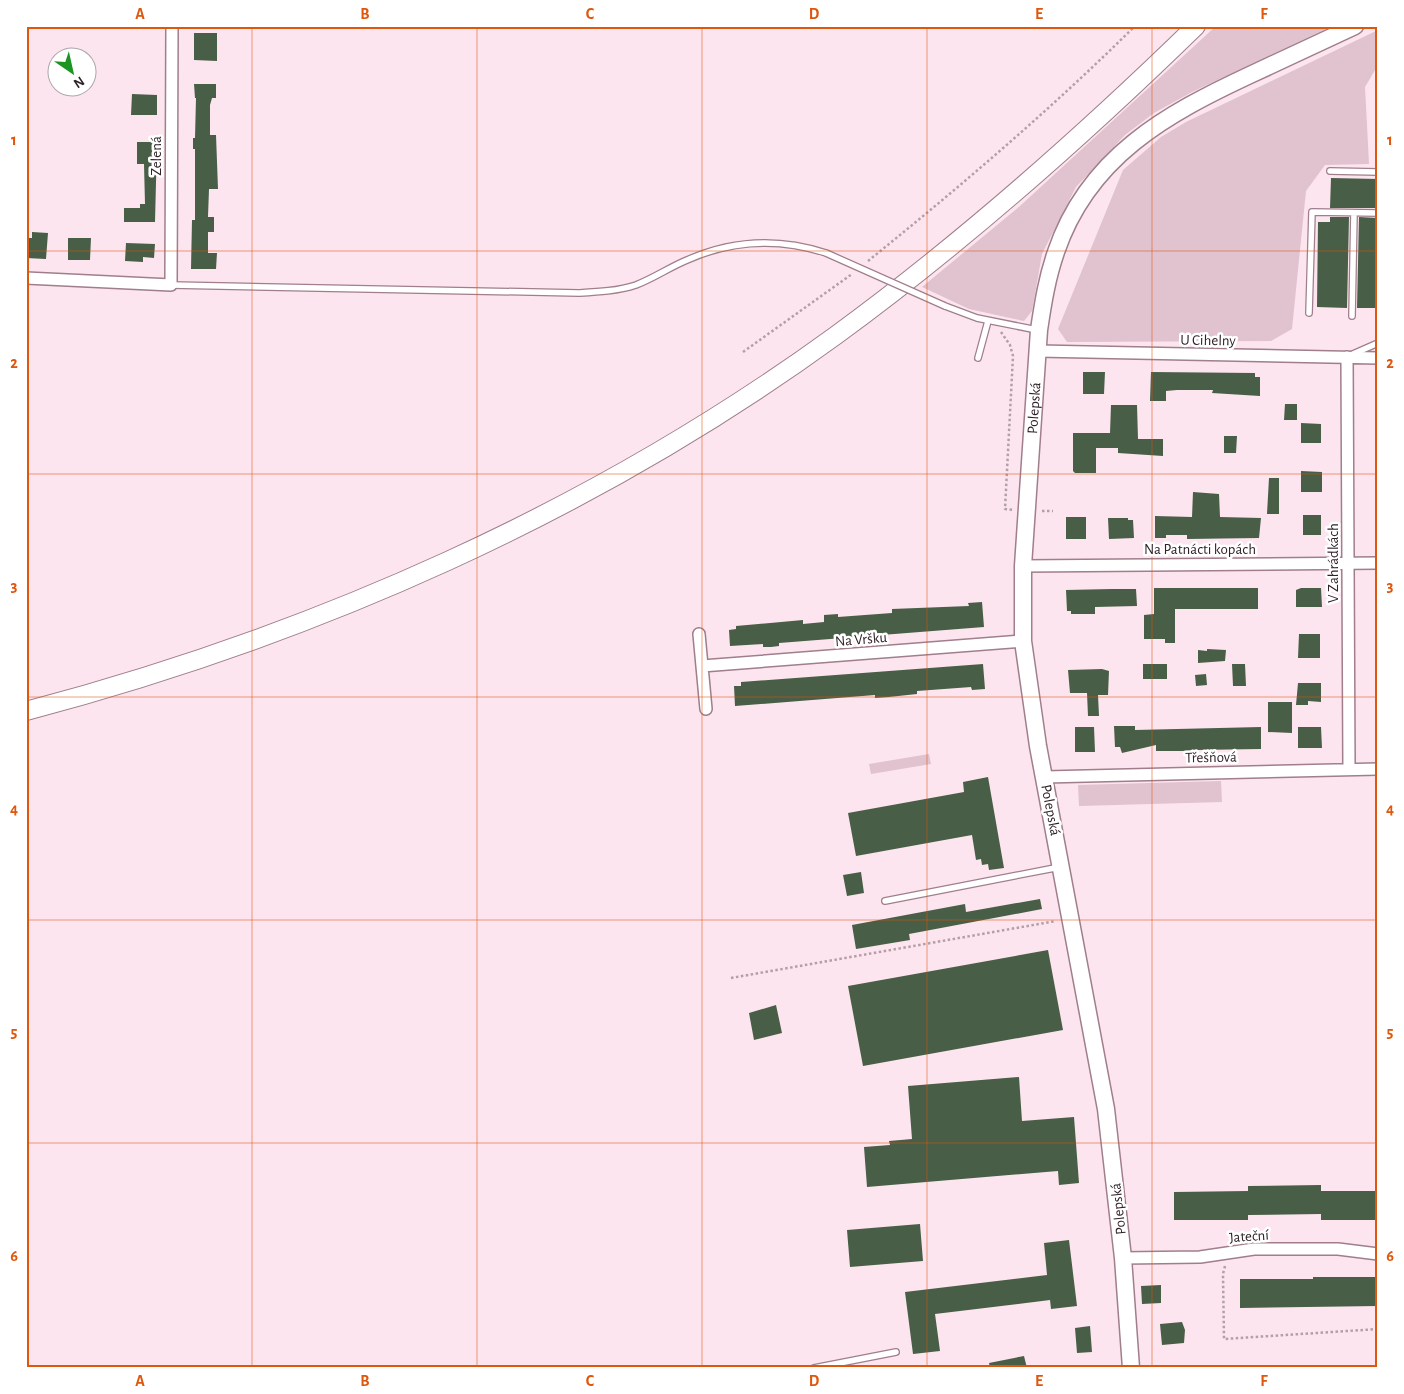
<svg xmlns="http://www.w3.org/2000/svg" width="1404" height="1394" viewBox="0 0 1404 1394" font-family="'Alegreya Sans',sans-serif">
  <rect width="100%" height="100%" fill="#fce5ee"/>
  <path fill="#e1c2cf" d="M 1216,26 L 1332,26 L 1192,92 L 1154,113 L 1125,135 L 1076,187 L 1042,254 L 1032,311 L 1024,321 L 969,309 L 922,287 L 1020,206 Z
    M 1378,30 L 1378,65 L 1365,87 L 1369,164 L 1325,165 L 1306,191 L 1292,329 L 1271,341 L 1067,342 L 1058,329 L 1123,170 L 1161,137 L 1186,122 Z
    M 929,754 L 931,764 L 871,774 L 869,764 Z
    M 1221,781 L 1222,802 L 1079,806 L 1078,785 Z"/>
  <path fill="#485e47" d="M 194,33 L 217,33 L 217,61 L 194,60 Z
    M 194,84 L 216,84 L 216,98 L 212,98 L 210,105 L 210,135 L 216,135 L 218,189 L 209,189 L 208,217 L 214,217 L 214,232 L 208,232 L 208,253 L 217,253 L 216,269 L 191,269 L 192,220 L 195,220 L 195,149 L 193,149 L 193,138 L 195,138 L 196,98 L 195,98 Z
    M 132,94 L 157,95 L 157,115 L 131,115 Z
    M 137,142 L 157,142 L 155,222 L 124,222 L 124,208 L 140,208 L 140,204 L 145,204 L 144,164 L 137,164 Z
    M 1331,178 L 1378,179 L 1378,208 L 1330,208 Z
    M 1330,217 L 1349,217 L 1347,308 L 1317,307 L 1318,222 L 1330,222 Z
    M 1359,217 L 1378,218 L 1378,308 L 1357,308 Z
    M 32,232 L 48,233 L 46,259 L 26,258 L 27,238 L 32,238 Z
    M 68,238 L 91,238 L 90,260 L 68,260 Z
    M 126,243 L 155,244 L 154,258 L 143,257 L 143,262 L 125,261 Z
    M 1083,372 L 1105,372 L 1104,394 L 1083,394 Z
    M 1151,372 L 1255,373 L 1255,377 L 1260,377 L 1260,396 L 1212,393 L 1213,390 L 1177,390 L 1166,391 L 1166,401 L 1150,401 Z
    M 1285,404 L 1297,404 L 1297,420 L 1284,420 Z
    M 1111,405 L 1137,405 L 1138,439 L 1163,439 L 1163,456 L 1118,453 L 1118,448 L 1096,448 L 1096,473 L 1075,473 L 1073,471 L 1073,433 L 1110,433 Z
    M 1301,423 L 1321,424 L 1321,443 L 1301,443 Z
    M 1224,436 L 1237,436 L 1236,453 L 1224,453 Z
    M 1301,471 L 1322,472 L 1322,492 L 1301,492 Z
    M 1269,478 L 1279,478 L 1279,514 L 1267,514 Z
    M 1193,492 L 1219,494 L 1220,517 L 1261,518 L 1259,538 L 1187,539 L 1187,535 L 1166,535 L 1166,538 L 1155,538 L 1155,516 L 1192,517 Z
    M 1303,515 L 1321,515 L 1321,535 L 1303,535 Z
    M 1066,517 L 1086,517 L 1086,539 L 1066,539 Z
    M 1108,518 L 1128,518 L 1128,520 L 1133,520 L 1134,538 L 1109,539 Z
    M 1154,588 L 1258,588 L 1258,609 L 1175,609 L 1175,643 L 1165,643 L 1165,639 L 1144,639 L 1144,615 L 1154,614 Z
    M 1301,588 L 1321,588 L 1322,607 L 1296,607 L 1296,590 Z
    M 1112,589 L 1136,589 L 1137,606 L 1095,607 L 1095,614 L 1071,614 L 1071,611 L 1067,611 L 1066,590 Z
    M 982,602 L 984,627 L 779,643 L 779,646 L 771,647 L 763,647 L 763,644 L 730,646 L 729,630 L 736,629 L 736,626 L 803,620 L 803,624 L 824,622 L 824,615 L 838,614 L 838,617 L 892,613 L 892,609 L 969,606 L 968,603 Z
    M 1299,634 L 1320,634 L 1320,658 L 1298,658 Z
    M 1207,649 L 1226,650 L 1225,661 L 1198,663 L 1198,650 L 1207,651 Z
    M 983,664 L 985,689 L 972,690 L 971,687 L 917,691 L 917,694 L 889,697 L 875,698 L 875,695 L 735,706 L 734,686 L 741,686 L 741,682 Z
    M 1143,664 L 1167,664 L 1167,679 L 1143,679 Z
    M 1232,664 L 1245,664 L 1246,686 L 1233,686 Z
    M 1102,669 L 1109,671 L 1108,695 L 1098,695 L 1099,716 L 1088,716 L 1087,693 L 1070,693 L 1068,670 Z
    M 1206,674 L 1207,685 L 1196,686 L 1195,675 Z
    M 1298,683 L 1321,683 L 1321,702 L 1308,701 L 1308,705 L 1296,705 Z
    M 1268,702 L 1292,702 L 1292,733 L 1268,732 Z
    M 1114,726 L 1135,726 L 1135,730 L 1261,727 L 1261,749 L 1196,750 L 1195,754 L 1185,754 L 1185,751 L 1156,751 L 1156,745 L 1122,753 L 1120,747 L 1115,747 Z
    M 1075,727 L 1094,727 L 1095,752 L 1075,752 Z
    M 1298,727 L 1321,727 L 1322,748 L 1298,748 Z
    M 988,777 L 1004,868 L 989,870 L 988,864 L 982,865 L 981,859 L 976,860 L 972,835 L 856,856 L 848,813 L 964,792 L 963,782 Z
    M 861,872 L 864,893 L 847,896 L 843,875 Z
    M 1040,899 L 1042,909 L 909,934 L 910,940 L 856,949 L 852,925 L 965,904 L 966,912 Z
    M 1048,950 L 1063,1030 L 863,1066 L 848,986 Z
    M 776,1005 L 782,1033 L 754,1040 L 749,1013 Z
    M 1019,1077 L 1022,1121 L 1074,1117 L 1079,1183 L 1059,1185 L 1058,1171 L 867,1187 L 864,1147 L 890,1145 L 889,1141 L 912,1139 L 908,1086 Z
    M 1321,1185 L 1321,1191 L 1378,1191 L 1378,1220 L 1321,1220 L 1321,1214 L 1248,1215 L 1248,1220 L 1174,1220 L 1174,1192 L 1248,1191 L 1248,1186 Z
    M 920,1224 L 923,1261 L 850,1267 L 847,1230 Z
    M 1069,1240 L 1077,1306 L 1051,1309 L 1050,1300 L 935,1314 L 940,1351 L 913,1354 L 905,1292 L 1047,1275 L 1044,1243 Z
    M 1313,1277 L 1378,1277 L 1378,1306 L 1240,1308 L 1240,1279 L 1313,1279 Z
    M 1161,1285 L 1161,1303 L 1142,1304 L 1141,1286 Z
    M 1182,1322 L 1185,1330 L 1184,1343 L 1162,1345 L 1160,1324 Z
    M 1090,1326 L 1092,1352 L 1077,1353 L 1075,1328 Z
    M 1024,1356 L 1027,1368 L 990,1368 L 989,1363 Z"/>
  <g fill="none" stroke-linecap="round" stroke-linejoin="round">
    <defs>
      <path id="service" d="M 1330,171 L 1378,172
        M 171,285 L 579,293 C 598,292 618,291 636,285 C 654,278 670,267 687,260 C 732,240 780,238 826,253
        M 945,306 L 977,318 L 1037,330
        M 1309,313 L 1312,212 L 1378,213
        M 1352,316 L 1354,213
        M 1353,354 L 1378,343
        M 978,358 L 988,321
        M 885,901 L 1060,867
        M 814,1368 L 896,1352"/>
      <path id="minor" d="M 26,278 L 171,285 L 172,26
        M 1038,351 L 1378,358
        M 1347,357 L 1349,769
        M 1023,566 L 1378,563
        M 699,634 L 706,709
        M 702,666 L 1023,641
        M 1045,777 L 1378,769
        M 1123,1258 L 1200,1257 L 1254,1249 L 1338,1249 L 1378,1254"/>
      <g id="secondary">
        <path id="s1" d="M 1131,1368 L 1123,1258 L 1106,1109 L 1038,746 L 1023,641 L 1023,566 L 1039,330 C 1043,303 1047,278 1056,252 C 1088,157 1166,114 1252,74 C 1286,58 1321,42 1355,26"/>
      </g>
      <path id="primary" d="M 26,711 C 314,635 593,512 835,336 C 964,242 1082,137 1196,26"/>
    </defs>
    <use href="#service" stroke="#a07e8c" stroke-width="8"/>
    <use href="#minor" stroke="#a07e8c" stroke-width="14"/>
    <use href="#secondary" stroke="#a07e8c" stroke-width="19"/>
    <use href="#primary" stroke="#a07e8c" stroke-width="20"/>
    <path stroke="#b39fa7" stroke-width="2.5" stroke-dasharray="2.5 2.5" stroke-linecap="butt" d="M 868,261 C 961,186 1050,110 1135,26
      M 1001,332 L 1010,345 L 1013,356 L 1005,509 L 1014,510
      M 743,352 L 852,274
      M 1042,511 L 1053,511
      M 731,978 L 1056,921
      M 1225,1266 L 1223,1274 L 1224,1339 L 1378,1329"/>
    <use href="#service" stroke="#fff" stroke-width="5.5"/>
    <use href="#minor" stroke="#fff" stroke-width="11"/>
    <use href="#secondary" stroke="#fff" stroke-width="16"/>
    <use href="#primary" stroke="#fff" stroke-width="18"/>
    <defs>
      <path id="service-bridge" d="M 826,253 L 945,306"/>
    </defs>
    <use href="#service-bridge" stroke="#a07e8c" stroke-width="8" stroke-linecap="butt"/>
    <use href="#service-bridge" stroke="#fff" stroke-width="5.5"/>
  </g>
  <path fill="none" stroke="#df560d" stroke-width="1" stroke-opacity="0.55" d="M 252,26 L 252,1368M 477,26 L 477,1368M 702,26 L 702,1368M 927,26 L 927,1368M 1152,26 L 1152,1368M 26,251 L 1378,251M 26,474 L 1378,474M 26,697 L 1378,697M 26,920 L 1378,920M 26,1143 L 1378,1143"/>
  <g text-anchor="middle" stroke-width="5" stroke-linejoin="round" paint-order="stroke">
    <g font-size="15" fill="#302228" stroke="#fff">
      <text transform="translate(156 156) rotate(-90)" y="5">Zelená</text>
      <text transform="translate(1208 340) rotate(1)" y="5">U Cihelny</text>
      <text dy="5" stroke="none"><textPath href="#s1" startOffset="969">Polepská</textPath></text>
      <text x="1200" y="554">Na Patnácti kopách</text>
      <text transform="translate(1333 563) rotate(-90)" y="5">V Zahrádkách</text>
      <text transform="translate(861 639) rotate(-5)" y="5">Na Vršku</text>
      <text transform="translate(1211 757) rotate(-1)" y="5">Třešňová</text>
      <text transform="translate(1051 810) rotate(79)" y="5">Polepská</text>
      <text transform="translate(1118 1209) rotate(-96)" y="5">Polepská</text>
      <text transform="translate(1249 1236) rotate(-4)" y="5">Jateční</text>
    </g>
  </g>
  <rect width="1404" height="1394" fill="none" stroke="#ffffff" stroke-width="55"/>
  <g transform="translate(72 72) rotate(146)"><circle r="24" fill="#ffffff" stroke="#aca7a9"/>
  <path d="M0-4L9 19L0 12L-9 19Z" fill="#1c9424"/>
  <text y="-8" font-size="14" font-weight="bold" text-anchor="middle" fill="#302228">N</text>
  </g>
  <rect x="28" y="28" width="1348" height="1338" fill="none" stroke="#df560d" stroke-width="2"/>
  <g font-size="16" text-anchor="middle" font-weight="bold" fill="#df560d">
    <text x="140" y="19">A</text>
    <text x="365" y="19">B</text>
    <text x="590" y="19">C</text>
    <text x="814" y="19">D</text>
    <text x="1039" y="19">E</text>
    <text x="1264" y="19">F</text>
    <text x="14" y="145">1</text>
    <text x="1390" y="145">1</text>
    <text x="14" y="368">2</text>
    <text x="1390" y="368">2</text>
    <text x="14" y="591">3</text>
    <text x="1390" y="591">3</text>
    <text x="14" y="814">4</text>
    <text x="1390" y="814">4</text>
    <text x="14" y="1037">5</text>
    <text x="1390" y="1037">5</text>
    <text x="14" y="1261">6</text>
    <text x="1390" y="1261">6</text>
    <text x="140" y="1386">A</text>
    <text x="365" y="1386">B</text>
    <text x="590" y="1386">C</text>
    <text x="814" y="1386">D</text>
    <text x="1039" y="1386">E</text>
    <text x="1264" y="1386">F</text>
  </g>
</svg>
